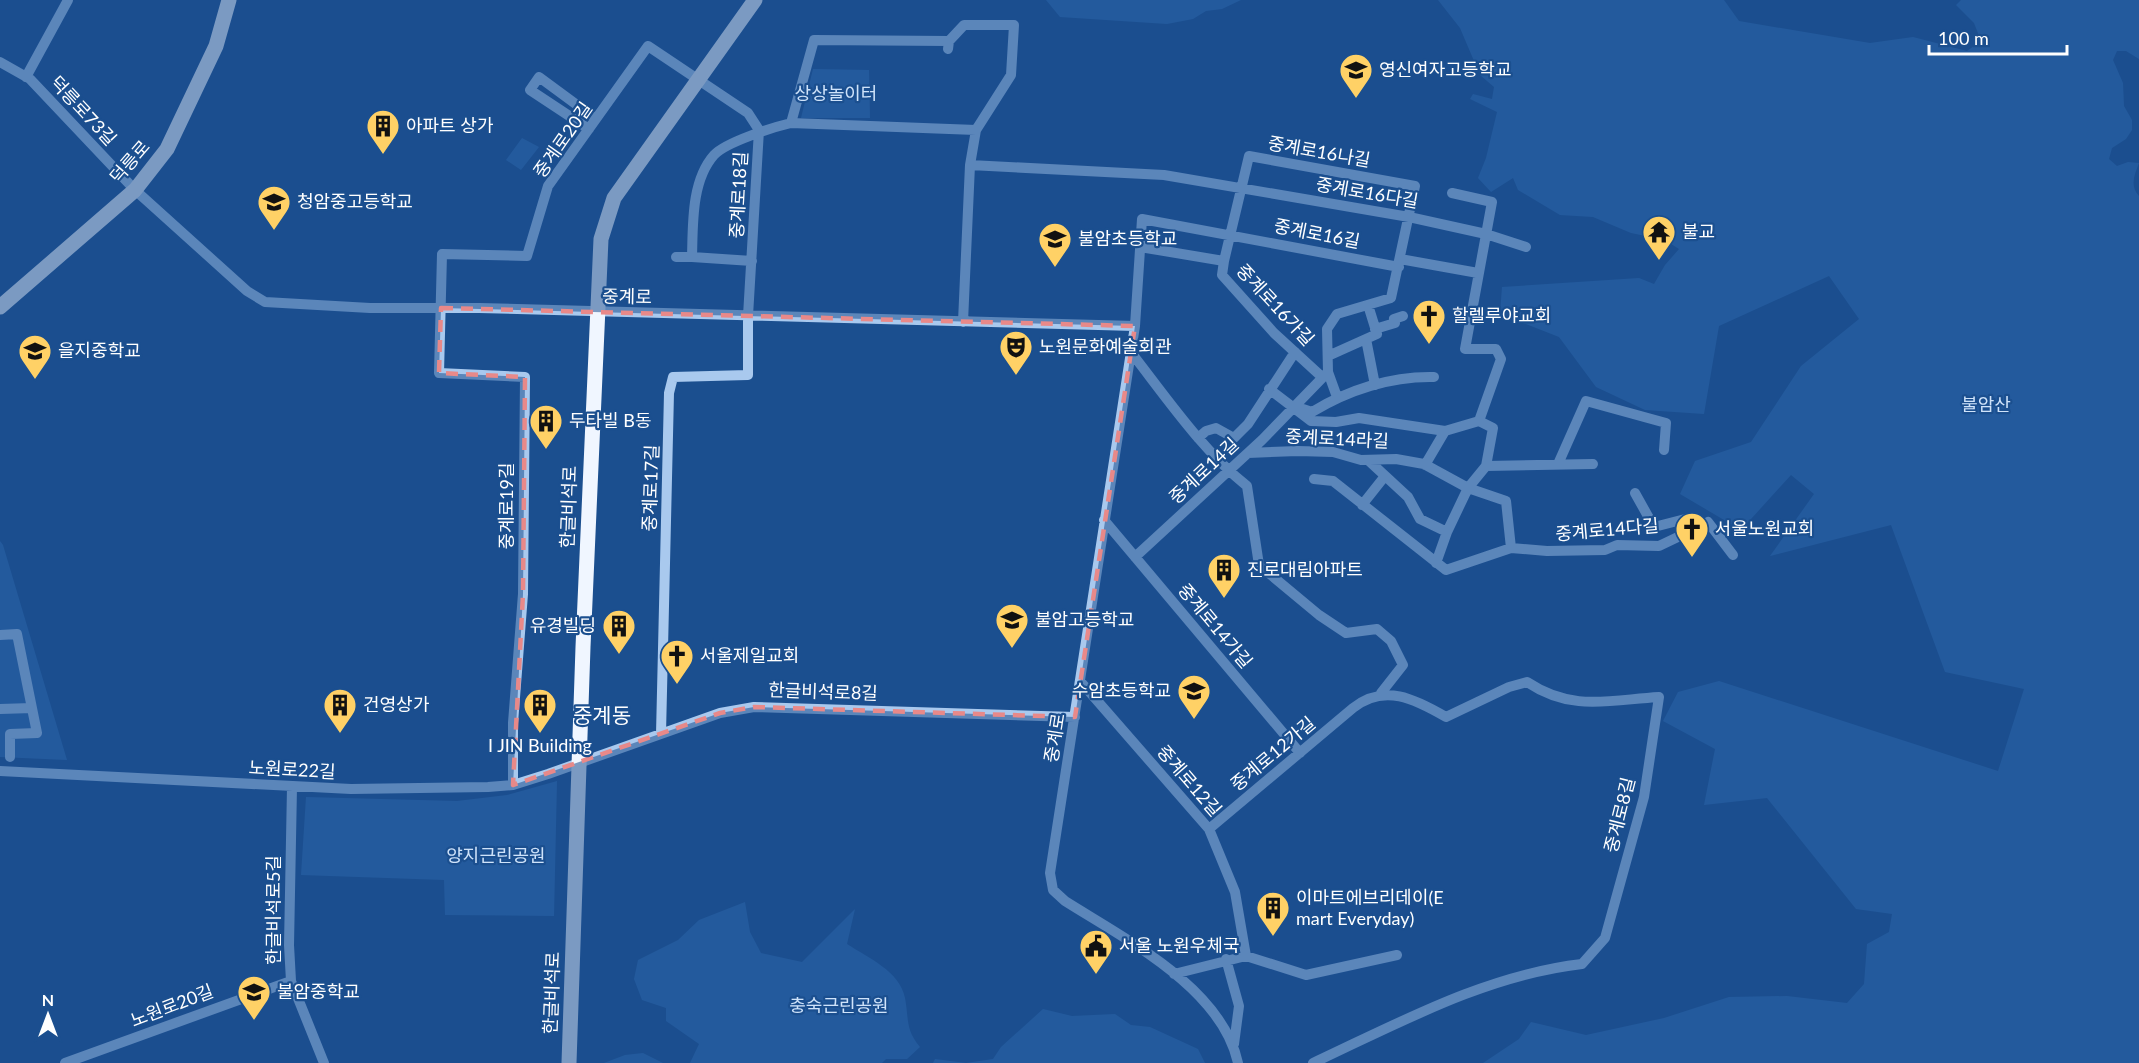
<svg xmlns="http://www.w3.org/2000/svg" width="2139" height="1063" viewBox="0 0 2139 1063" font-family="Lato,'Noto Sans KR',sans-serif">
  <rect width="100%" height="100%" fill="#1b4f8f"/>
  <path fill="#2e69ad" d="M 1046,0 L 1241,0 L 1222,9 L 1206,11 L 1193,19 L 1167,24 L 1060,17 Z
    M 1438,0 L 1724,0 L 1739,21 L 1870,43 L 1913,37 L 1967,51 L 1981,41 L 1974,23 L 1956,5 L 1961,0 L 2139,0 L 2139,59 L 2126,51 L 2117,51 L 2113,60 L 2123,83 L 2124,106 L 2132,120 L 2132,130 L 2126,139 L 2112,148 L 2109,159 L 2117,166 L 2128,162 L 2139,163 C 2135,174 2129,185 2139,196 L 2139,1063 L 1483,1063 L 1519,1039 L 1531,1022 L 1586,1035 L 1664,1018 L 1729,997 L 1787,996 L 1847,1003 L 1864,984 L 1867,944 L 1889,932 L 1892,914 L 1856,909 L 1767,798 L 1704,805 L 1715,749 L 1663,721 L 1678,692 L 1719,681 L 1998,771 L 2024,689 L 1945,672 L 1891,525 L 1770,556 L 1814,494 L 1791,475 L 1741,530 L 1680,494 L 1695,461 L 1751,442 L 1801,366 L 1859,319 L 1829,276 L 1719,326 L 1704,414 L 1645,410 L 1596,387 L 1559,337 L 1500,314 L 1502,287 L 1639,278 L 1654,284 L 1665,265 L 1679,249 L 1665,240 L 1631,233 L 1593,217 L 1560,215 L 1518,190 L 1513,178 L 1491,192 L 1478,178 L 1486,158 L 1497,112 L 1470,99 L 1473,94 L 1492,99 L 1494,87 L 1480,75 L 1460,28 Z
    M 813,69 L 869,70 L 870,118 L 801,118 Z
    M 522,138 L 539,147 L 521,170 L 506,160 Z
    M 0,541 L 3,545 L 67,760 L 0,757 Z
    M 557,781 L 554,916 L 445,915 L 444,880 L 301,875 L 306,797 L 457,801 L 507,795 Z
    M 745,902 L 750,932 L 761,953 L 802,962 L 855,909 L 847,944 C 868,958 900,971 905,998 C 909,1019 905,1029 920,1047 L 907,1059 L 886,1059 L 882,1063 L 690,1063 L 699,1044 L 666,1021 L 666,1008 L 642,1000 L 634,979 L 638,960 L 678,940 L 699,920 Z
    M 1043,1009 L 1072,1016 L 1115,1014 L 1131,1025 L 1150,1027 L 1198,1049 L 1205,1063 L 933,1063 L 935,1059 L 966,1063 L 993,1059 L 1001,1047 Z
    M 643,1053 L 663,1063 L 604,1063 L 625,1055 Z"/>
  <g fill="none" stroke-linecap="round" stroke-linejoin="round">
    <path stroke="#a9c9ee" stroke-width="10" d="M 948,49 L 949,41 L 964,25 L 1014,25 L 1011,75 L 976,130 L 970,165
      M 0,62 L 30,79 L 135,190 L 247,291 L 265,302 L 370,308 L 479,308 L 1135,326 L 1050,873 L 1053,890 L 1065,901 C 1125,939 1222,988 1238,1063
      M 26,77 L 68,0
      M 791,123 L 976,130
      M 589,129 L 530,90 L 539,77 L 596,119
      M 1140,247 L 1224,261 L 1222,275 L 1274,333 L 1322,377
      M 676,257 L 692,257
      M 1400,259 L 1478,273
      M 752,261 L 692,257 C 693,225 691,181 714,155 C 726,142 774,127 791,123 L 814,40 L 949,41
      M 963,322 L 970,165 L 1164,175 L 1409,217 L 1486,234 L 1526,247
      M 1135,326 L 1142,219 L 1399,267
      M 1375,329 L 1395,323 L 1394,319 L 1403,316
      M 1366,339 L 1375,385
      M 1130,351 C 1166,397 1201,449 1247,486 L 1259,565 L 1319,615 L 1346,633 L 1377,629 L 1391,641 L 1403,665 L 1381,693
      M 1328,356 L 1377,334 L 1368,305
      M 1328,372 L 1337,397
      M 1269,389 L 1311,421 L 1336,422 L 1359,418 L 1445,431 L 1479,421 L 1501,359 L 1496,349 L 1465,349 L 1492,202 L 1452,193
      M 1300,408 L 1312,412 C 1348,390 1391,376 1434,377
      M 1198,438 L 1206,431 L 1216,428 L 1234,438 L 1248,424 L 1295,352
      M 1248,453 L 1298,451 L 1333,452 L 1361,460 L 1396,459 L 1424,464 L 1468,488 L 1486,466 L 1493,428 L 1479,421
      M 1368,460 L 1408,497 L 1420,519 L 1447,532
      M 1558,464 L 1586,401 L 1666,423 L 1664,450
      M 1425,465 L 1445,431
      M 1486,466 L 1593,464
      M 1314,479 L 1333,481 L 1446,570 L 1511,548 L 1547,551 L 1605,550 L 1617,545 L 1659,546 L 1703,525
      M 1635,493 L 1654,527 L 1689,518 L 1703,525 L 1708,522 L 1733,555
      M 1362,505 L 1385,476
      M 1104,520 L 1300,753
      M 1135,557 L 1262,440 L 1328,372 L 1327,329 L 1337,314 L 1391,298 L 1415,186 L 1249,156 L 1224,261
      M 1436,563 L 1447,532 L 1468,488 L 1506,501 L 1511,548
      M 0,635 L 17,634 L 37,733 L 10,734 L 10,757
      M 1080,681 L 1209,829 L 1235,892 L 1246,956
      M 0,709 L 32,708
      M 0,771 L 351,789 L 488,787 L 513,785 L 548,774 L 720,713 L 754,707 L 1075,717
      M 513,785 L 513,723 L 523,594 L 525,377 L 439,373 L 442,254 L 527,256 L 548,186 L 648,46 L 748,113 L 759,130 L 748,316 L 748,375 L 673,377 L 669,393 L 661,734
      M 292,787 L 289,945 L 291,981 L 324,1063
      M 1209,829 L 1353,708 C 1384,683 1415,699 1446,717 L 1509,687 L 1527,682 C 1572,712 1609,700 1659,697 L 1644,797 L 1605,938 L 1582,964 C 1486,975 1399,1023 1313,1063
      M 1226,959 L 1239,1006 L 1234,1044
      M 1174,974 L 1246,956 L 1306,975 L 1397,955
      M 65,1063 L 291,981"/>
    <path stroke="#f0f6ff" stroke-width="15" d="M 0,307 L 135,190 L 167,149 L 216,46 L 229,0
      M 569,1063 L 583,647 L 601,239 L 614,198 L 755,0"/>
  </g>
  <path d="M0 0H2139V1063H0ZM 441,308 L 1135,326 L 1075,717 L 754,707 L 720,713 L 513,785 L 523,594 L 525,377 L 439,373 Z" fill="#1b4f8f" fill-opacity=".55" fill-rule="evenodd"/>
  <path fill="none" stroke="#e88989" stroke-width="4.5" stroke-dasharray="12 8" stroke-linejoin="round" d="M 441,308 L 1135,326 L 1075,717 L 754,707 L 720,713 L 513,785 L 523,594 L 525,377 L 439,373 Z"/>
  <defs>
    <symbol id="school-pin" viewBox="-11 -11 22 30"><path d="M0 17L-7.5 6A9.5 9.5 0 1 1 7.5 6Z" fill="#ffd166" stroke="#1b4f8f"/><path d="M0-5L7-2L0 1L-7-2ZM-4 1L0 2.5L4 1V4Q0 6-4 4Z" fill="#111"/></symbol>
    <symbol id="building-pin" viewBox="-11 -11 22 30"><path d="M0 17L-7.5 6A9.5 9.5 0 1 1 7.5 6Z" fill="#ffd166" stroke="#1b4f8f"/><path d="M-4-6H4V6H1V3H-1V6H-4ZM-2.5-4.3h1.7v1.8h-1.7ZM.8-4.3h1.7v1.8H.8ZM-2.5-1h1.7V.8h-1.7ZM.8-1h1.7V.8H.8Z" fill="#111"/></symbol>
    <symbol id="temple-pin" viewBox="-11 -11 22 30"><path d="M0 17L-7.5 6A9.5 9.5 0 1 1 7.5 6Z" fill="#ffd166" stroke="#1b4f8f"/><path d="M0-6L5-2H3V0L6.5 2.5H4V6H1.5V3h-3V6H-4V2.5H-6.5L-3 0V-2H-5Z" fill="#111"/></symbol>
    <symbol id="church-pin" viewBox="-11 -11 22 30"><path d="M0 17L-7.5 6A9.5 9.5 0 1 1 7.5 6Z" fill="#ffd166" stroke="#1b4f8f"/><path d="M-1.2-6h2.4v3.5h3.3v2.4h-3.3V6h-2.4V-.1h-3.3v-2.4h3.3Z" fill="#111"/></symbol>
    <symbol id="theatre-pin" viewBox="-11 -11 22 30"><path d="M0 17L-7.5 6A9.5 9.5 0 1 1 7.5 6Z" fill="#ffd166" stroke="#1b4f8f"/><path d="M-5-5.5Q0-4 5-5.5V0Q5 5 0 6Q-5 5-5 0ZM-3.3-2.5H-1v1.5H-3.3ZM1-2.5H3.3v1.5H1ZM-2.8 1Q0 5.5 2.8 1Z" fill="#111"/></symbol>
    <symbol id="civic-pin" viewBox="-11 -11 22 30"><path d="M0 17L-7.5 6A9.5 9.5 0 1 1 7.5 6Z" fill="#ffd166" stroke="#1b4f8f"/><path d="M-.6-6.5H3V-4.5H.6V-3L4-1V1h2V6H-6V1h2V-1L-.6-3ZM-1.2 2.5V6h2.4V2.5Z" fill="#111"/></symbol>
  </defs>
  <g fill-rule="evenodd">
    <use href="#school-pin" x="1337" y="51" width="38" height="52"/>
    <use href="#building-pin" x="364" y="107" width="38" height="52"/>
    <use href="#school-pin" x="255" y="183" width="38" height="52"/>
    <use href="#temple-pin" x="1640" y="213" width="38" height="52"/>
    <use href="#school-pin" x="1036" y="220" width="38" height="52"/>
    <use href="#church-pin" x="1410" y="297" width="38" height="52"/>
    <use href="#theatre-pin" x="997" y="328" width="38" height="52"/>
    <use href="#school-pin" x="16" y="332" width="38" height="52"/>
    <use href="#building-pin" x="527" y="402" width="38" height="52"/>
    <use href="#church-pin" x="1673" y="510" width="38" height="52"/>
    <use href="#building-pin" x="1205" y="551" width="38" height="52"/>
    <use href="#school-pin" x="993" y="601" width="38" height="52"/>
    <use href="#building-pin" x="600" y="607" width="38" height="52"/>
    <use href="#church-pin" x="658" y="637" width="38" height="52"/>
    <use href="#school-pin" x="1175" y="672" width="38" height="52"/>
    <use href="#building-pin" x="321" y="686" width="38" height="52"/>
    <use href="#building-pin" x="521" y="686" width="38" height="52"/>
    <use href="#building-pin" x="1254" y="889" width="38" height="52"/>
    <use href="#civic-pin" x="1077" y="927" width="38" height="52"/>
    <use href="#school-pin" x="235" y="973" width="38" height="52"/>
  </g>
  <g text-anchor="middle" stroke-width="4.5" stroke-linejoin="round" paint-order="stroke">
    <g font-size="18" fill="#fff" stroke="#1b4f8f" text-anchor="start">
      <text x="1379" y="76">영신여자고등학교</text>
      <text x="406" y="132">아파트 상가</text>
      <text x="297" y="208">청암중고등학교</text>
      <text x="1682" y="238">불교</text>
      <text x="1078" y="245">불암초등학교</text>
      <text x="1452" y="322">할렐루야교회</text>
      <text x="1039" y="353">노원문화예술회관</text>
      <text x="58" y="357">을지중학교</text>
      <text x="569" y="427">두타빌 B동</text>
      <text x="1715" y="535">서울노원교회</text>
      <text x="1247" y="576">진로대림아파트</text>
      <text x="1035" y="626">불암고등학교</text>
      <text x="596" y="632" text-anchor="end">유경빌딩</text>
      <text x="700" y="662">서울제일교회</text>
      <text x="1171" y="697" text-anchor="end">수암초등학교</text>
      <text x="363" y="711">건영상가</text>
      <text x="540" y="752" text-anchor="middle">I JIN Building</text>
      <text x="1296" y="904">이마트에브리데이(E<tspan x="1296" dy="21">mart Everyday)</tspan></text>
      <text x="1119" y="952">서울 노원우체국</text>
      <text x="277" y="998">불암중학교</text>
    </g>
    <g font-size="18" fill="#cfe3fa" stroke="#1b4f8f">
      <text x="836" y="100">상상놀이터</text>
      <text x="1986" y="411">불암산</text>
      <text x="496" y="862">양지근린공원</text>
      <text x="839" y="1012">충숙근린공원</text>
    </g>
    <g font-size="18" fill="#fff" stroke="#1b4f8f">
      <text transform="translate(83 111) rotate(47)" y="6">덕릉로73길</text>
      <text transform="translate(563 140) rotate(-55)" y="6">중계로20길</text>
      <text transform="translate(1319 152) rotate(10)" y="6">중계로16나길</text>
      <text transform="translate(130 162) rotate(-49)" y="6">덕릉로</text>
      <text transform="translate(1367 193) rotate(10)" y="6">중계로16다길</text>
      <text transform="translate(739 195) rotate(-87)" y="6">중계로18길</text>
      <text transform="translate(1317 234) rotate(11)" y="6">중계로16길</text>
      <text transform="translate(627 297) rotate(1)" y="6">중계로</text>
      <text transform="translate(1275 305) rotate(47)" y="6">중계로16가길</text>
      <text transform="translate(1337 439) rotate(3)" y="6">중계로14라길</text>
      <text transform="translate(1204 471) rotate(-43)" y="6">중계로14길</text>
      <text transform="translate(651 488) rotate(-88)" y="6">중계로17길</text>
      <text transform="translate(507 506) rotate(-90)" y="6">중계로19길</text>
      <text transform="translate(569 507) rotate(-88)" y="6">한글비석로</text>
      <text transform="translate(1607 530) rotate(-5)" y="6">중계로14다길</text>
      <text transform="translate(1215 626) rotate(50)" y="6">중계로14가길</text>
      <text transform="translate(823 692) rotate(2)" y="6">한글비석로8길</text>
      <text transform="translate(1055 738) rotate(-81)" y="6">중계로</text>
      <text transform="translate(1273 754) rotate(-40)" y="6">중계로12가길</text>
      <text transform="translate(292 770) rotate(3)" y="6">노원로22길</text>
      <text transform="translate(1189 781) rotate(49)" y="6">중계로12길</text>
      <text transform="translate(1620 815) rotate(-76)" y="6">중계로8길</text>
      <text transform="translate(274 910) rotate(-90)" y="6">한글비석로5길</text>
      <text transform="translate(552 993) rotate(-88)" y="6">한글비석로</text>
      <text transform="translate(172 1006) rotate(-21)" y="6">노원로20길</text>
    </g>
    <g font-size="21" fill="#fff" stroke="#1b4f8f">
      <text x="602" y="723">중계동</text>
    </g>
  </g>
  <g transform="translate(48 1015)" stroke="#1b4f8f" stroke-width="4.5" paint-order="stroke">
  <path d="M0-4.5L10 22L0 15L-10 22Z" fill="#ffffff"/>
  <text y="-9" font-size="16" font-weight="bold" text-anchor="middle" fill="#ffffff">N</text>
  </g>
  <path d="M1929 45v9h138v-9" fill="none" stroke="#ffffff" stroke-width="3"/>
  <text x="1938" y="45" font-size="18" fill="#ffffff" stroke="#1b4f8f" stroke-width="4.5" paint-order="stroke">100 m</text>
</svg>
